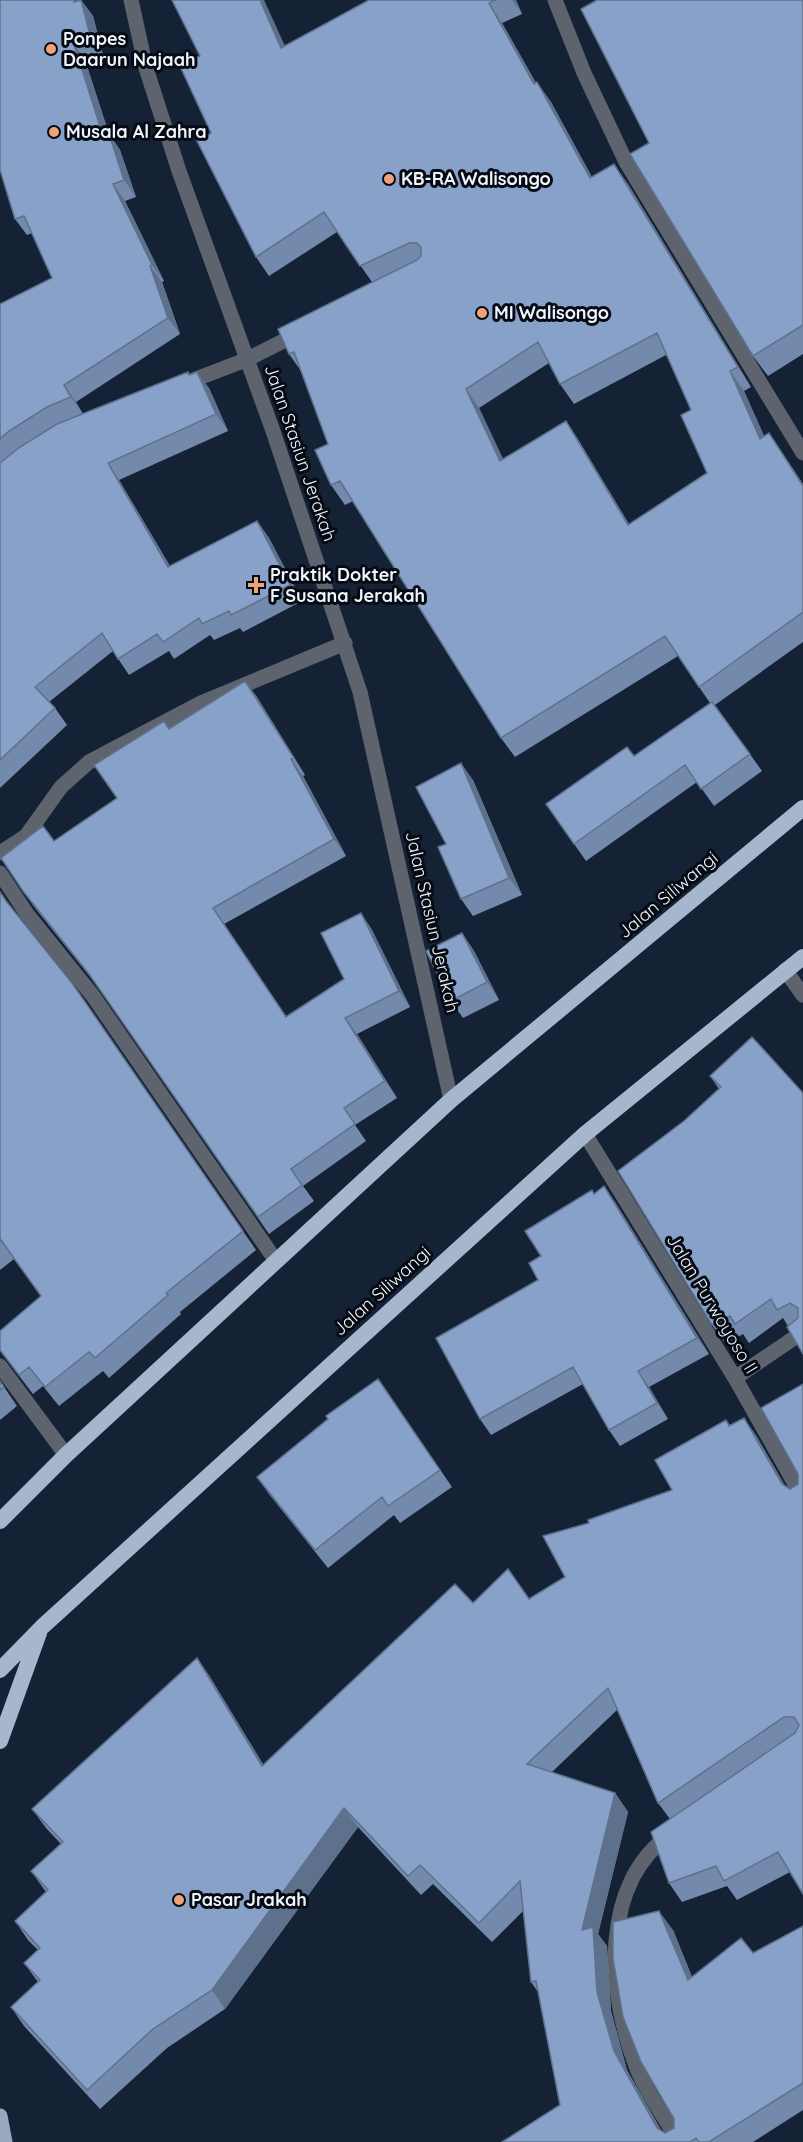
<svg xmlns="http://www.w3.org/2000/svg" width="803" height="2142" viewBox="0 0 803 2142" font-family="Quicksand,sans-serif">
  <rect width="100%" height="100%" fill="#152235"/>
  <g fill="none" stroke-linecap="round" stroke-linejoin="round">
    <path stroke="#5d646e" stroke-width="15" d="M 131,0 L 146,68 L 179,171 L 273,431 L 360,692 L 451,1100
      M 555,0 L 584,73 L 626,162 L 803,453
      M 183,384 L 248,359 L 301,332
      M 0,853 L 26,836 L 61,787 L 89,762 L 201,703 L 345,643
      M 0,873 L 27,914 L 93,996 L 276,1261
      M 785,970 L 803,995
      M 585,1134 L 735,1378 L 803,1498
      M 0,1366 L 66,1455
      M 735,1378 L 803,1332
      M 671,1834 C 599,1883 608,1994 636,2066 C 646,2093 665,2117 679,2142"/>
    <path stroke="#9aa8bd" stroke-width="15" d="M 0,2116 L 5,2142"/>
    <path stroke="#a6b6cc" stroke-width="16" d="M 0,1521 L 66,1455 L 451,1100 L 803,808
      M 0,1670 L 42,1627 L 585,1134 L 803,957
      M 0,1741 L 39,1633"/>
  </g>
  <path fill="#748aac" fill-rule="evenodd" d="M 81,0 L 93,16 L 103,55 L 85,60 L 109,134 L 120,150 L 136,197 L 125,201 L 164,281 L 162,282 L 180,334 L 76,402 L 83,414 L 188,372 L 190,375 L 209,388 L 228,431 L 119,480 L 170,566 L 257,521 L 269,538 L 302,601 L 243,632 L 240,628 L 214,640 L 210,635 L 174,659 L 169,651 L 129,675 L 113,651 L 49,702 L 55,708 L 67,725 L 0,788 L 0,304 L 52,278 L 32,233 L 27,235 L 15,219 Z
    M 369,0 L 516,0 L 522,14 L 502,23 L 536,83 L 551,102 L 592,177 L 628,184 L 751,387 L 744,391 L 764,436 L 769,433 L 803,484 L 803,642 L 715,705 L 762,771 L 714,806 L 697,782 L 586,861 L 546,804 L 634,756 L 710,703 L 678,656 L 515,757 L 501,738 L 353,501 L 345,505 L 331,485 L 328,444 L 301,371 L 289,354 L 372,282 L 337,232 L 269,276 L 256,257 L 211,133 L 200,56 L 285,46 ZM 666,355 L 691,410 L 707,473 L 629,524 L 579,441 L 566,421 L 503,459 L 479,408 L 549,363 L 560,384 L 574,404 Z
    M 803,0 L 803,354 L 768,376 L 753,356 L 649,143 Z
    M 245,681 L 257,697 L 305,775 L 303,776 L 346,856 L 224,924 L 286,1016 L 344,979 L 361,913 L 372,930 L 410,1007 L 357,1034 L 397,1098 L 355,1125 L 366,1141 L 303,1186 L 314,1201 L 269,1234 L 100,989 L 35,908 L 23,891 L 54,841 L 117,798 L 169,728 Z
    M 473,780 L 522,895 L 473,916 L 461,899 L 446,844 Z
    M 0,891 L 10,906 L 72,983 L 256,1250 L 180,1312 L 181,1314 L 109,1378 L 103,1371 L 59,1406 L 43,1386 L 33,1394 L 0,1351 L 0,1331 L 41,1296 L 14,1259 L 0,1270 Z
    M 462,933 L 474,951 L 499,1000 L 463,1018 L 451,1001 Z
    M 710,1076 L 803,1093 L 803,1354 L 788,1326 L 783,1318 L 749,1343 L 743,1334 L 726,1344 L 712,1325 L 684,1121 L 719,1089 Z
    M 594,1193 L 615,1202 L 709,1354 L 649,1387 L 668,1419 L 620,1446 L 609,1430 L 583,1384 L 491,1435 L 480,1419 L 538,1280 L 541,1256 Z
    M 378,1379 L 452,1487 L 400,1523 L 394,1515 L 328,1568 L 269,1494 L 257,1477 Z
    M 0,1381 L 17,1406 L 0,1420 Z
    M 803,1384 L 803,1894 L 790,1872 L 737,1900 L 727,1886 L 682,1902 L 669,1883 L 670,1819 L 658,1803 L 617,1710 L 552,1772 L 615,1793 L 628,1812 L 598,1934 L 607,1946 L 611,2011 L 627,2070 L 661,2130 L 665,2133 L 674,2128 L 673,1930 L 692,1977 L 753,1953 L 803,1926 L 803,2110 L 753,2142 L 502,2142 L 560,2105 L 538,1992 L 531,1982 L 523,1911 L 492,1942 L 433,1884 L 421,1895 L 358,1827 L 225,2009 L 167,2048 L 100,2109 L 24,2026 L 11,2007 L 38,1982 L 24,1963 L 38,1950 L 28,1940 L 15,1921 L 46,1892 L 31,1871 L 61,1844 L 46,1828 L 32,1809 L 197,1658 L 210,1677 L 263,1765 L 473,1603 L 529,1599 L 565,1577 L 589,1523 L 672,1490 L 726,1420 L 730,1425 L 744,1418 L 757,1437 L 785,1486 L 790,1489 L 798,1484 Z"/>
  <path fill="#5e718c" d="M 74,0 L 81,0 L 93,16 L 103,55 L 91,39 Z
    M 260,0 L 264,0 L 295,68 L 281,48 Z
    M 512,0 L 516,0 L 522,14 Z
    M 489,3 L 502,23 L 548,104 L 534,84 Z
    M 74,44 L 85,60 L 109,134 L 120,150 L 136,197 L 124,180 L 103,136 Z
    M 537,82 L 551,102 L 603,198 L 590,178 Z
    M 614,164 L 628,184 L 751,387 L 738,367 Z
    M 113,184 L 125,201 L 164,281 L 152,265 Z
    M 150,266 L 162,282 L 180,334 L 168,318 Z
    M 730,371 L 744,391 L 774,458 L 760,439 Z
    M 197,372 L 209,388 L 228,431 L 216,414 Z
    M 64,385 L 76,402 L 83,414 L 71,397 Z
    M 466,389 L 479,408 L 513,480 L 500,461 Z
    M 566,421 L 579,441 L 641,545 L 628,525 Z
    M 769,433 L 782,453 L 803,484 L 803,486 Z
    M 108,463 L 119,480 L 180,583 L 168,567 Z
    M 257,521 L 269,538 L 302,601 L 290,585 Z
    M 245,681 L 257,697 L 305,775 L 294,758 Z
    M 291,759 L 303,776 L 346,856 L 334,839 Z
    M 461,763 L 473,780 L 522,895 L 509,878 Z
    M 361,913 L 372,930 L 410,1007 L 399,991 Z
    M 462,933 L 474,951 L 499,1000 L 487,982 Z
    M 345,1018 L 357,1034 L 397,1098 L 385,1081 Z
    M 604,1186 L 615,1202 L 709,1354 L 697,1338 Z
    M 638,1371 L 649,1387 L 668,1419 L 657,1403 Z
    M 744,1418 L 757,1437 L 795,1503 L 782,1484 Z
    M 197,1658 L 210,1677 L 276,1785 L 262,1766 Z
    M 615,1793 L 628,1812 L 598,1934 L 607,1946 L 611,2011 L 627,2070 L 668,2142 L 657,2128 L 614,2051 L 597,1992 L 582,1930 Z
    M 344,1808 L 358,1827 L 225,2009 L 212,1990 Z
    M 659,1911 L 673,1930 L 701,1999 L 688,1980 Z"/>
  <path fill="#87a1c8" stroke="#5e718c" stroke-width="1.5" fill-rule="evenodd" d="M 0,0 L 74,0 L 74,2 L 81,0 L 91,39 L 74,44 L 103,136 L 109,134 L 124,180 L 113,184 L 152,265 L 150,266 L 168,318 L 64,385 L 71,397 L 47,407 L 9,431 L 0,439 L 0,304 L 52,278 L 24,216 L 15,219 L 0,170 Z
    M 172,0 L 260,0 L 281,48 L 369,0 L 496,0 L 489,3 L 534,84 L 537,82 L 590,178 L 614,164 L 738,367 L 730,371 L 760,439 L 769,433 L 803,486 L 803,612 L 699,687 L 665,636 L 501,738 L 340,481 L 331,485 L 315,450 L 328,444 L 294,352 L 289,354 L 278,329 L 417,260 L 421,256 L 421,248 L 417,243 L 409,243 L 360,266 L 324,212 L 256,257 L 197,141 L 211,133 L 180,66 L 200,56 ZM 657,333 L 691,410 L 681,415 L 707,473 L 628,525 L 566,421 L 500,461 L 466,389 L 538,342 L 560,384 Z
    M 597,0 L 803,0 L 803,325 L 753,356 L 630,154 L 649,143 L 581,9 Z
    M 188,372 L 189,375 L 197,372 L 216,414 L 108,463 L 168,567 L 257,521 L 290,585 L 231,615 L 229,611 L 202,624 L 199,618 L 163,642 L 157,634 L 118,659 L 102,633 L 35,687 L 55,708 L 0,760 L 0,463 L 20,447 L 57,424 Z
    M 245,681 L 294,758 L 291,759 L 334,839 L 213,908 L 286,1017 L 344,979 L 321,933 L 361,913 L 399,991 L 345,1018 L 385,1081 L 344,1108 L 355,1124 L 291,1169 L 302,1185 L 258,1217 L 89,974 L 23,891 L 1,858 L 43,826 L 54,841 L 117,798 L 94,765 L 164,721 L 169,729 Z
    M 712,702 L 750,754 L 701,789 L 685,765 L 574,844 L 546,804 L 627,747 L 634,756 Z
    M 461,763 L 509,878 L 461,899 L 438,847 L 446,844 L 416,787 Z
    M 0,892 L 6,901 L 72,983 L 243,1231 L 166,1293 L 168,1295 L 95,1358 L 89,1352 L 45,1387 L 29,1367 L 19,1375 L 0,1350 L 0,1331 L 41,1296 L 1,1240 L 0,1241 Z
    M 462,933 L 487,982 L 451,1001 L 426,951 Z
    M 752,1037 L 803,1093 L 803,1354 L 787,1327 L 798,1318 L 798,1308 L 790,1303 L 777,1310 L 771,1299 L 735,1324 L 730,1316 L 712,1325 L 618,1171 L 684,1121 L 721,1087 L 710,1076 Z
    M 604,1186 L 697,1338 L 638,1371 L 657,1403 L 609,1430 L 573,1367 L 480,1419 L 436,1338 L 538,1280 L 529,1263 L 541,1256 L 525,1231 L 592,1190 L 594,1194 Z
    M 378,1379 L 440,1470 L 388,1506 L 382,1497 L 315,1550 L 257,1477 L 328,1419 L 326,1416 Z
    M 0,1381 L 4,1387 L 0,1390 Z
    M 803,1384 L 803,1894 L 778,1852 L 724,1881 L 716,1866 L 669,1883 L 651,1832 L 795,1733 L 799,1725 L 794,1717 L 784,1717 L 658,1803 L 608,1688 L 527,1764 L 615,1793 L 582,1930 L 593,1927 L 597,1992 L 614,2051 L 657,2128 L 665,2133 L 674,2128 L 674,2119 L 641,2062 L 623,2017 L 613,1959 L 613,1922 L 659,1911 L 688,1980 L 741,1938 L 753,1953 L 803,1926 L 803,2083 L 709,2142 L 699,2142 L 696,2138 L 690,2142 L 502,2142 L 560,2105 L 536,1981 L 531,1982 L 520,1881 L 479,1923 L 420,1865 L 408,1876 L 344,1808 L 212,1990 L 153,2029 L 87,2090 L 11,2007 L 40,1980 L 24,1963 L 40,1948 L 15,1921 L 48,1890 L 31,1871 L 63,1842 L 32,1809 L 197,1658 L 262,1766 L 455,1584 L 473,1603 L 508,1569 L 529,1599 L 565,1577 L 543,1536 L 589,1523 L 588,1520 L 672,1490 L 655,1460 L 726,1420 L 729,1426 L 744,1418 L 782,1484 L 790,1489 L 798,1484 L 798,1474 L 761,1408 Z"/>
  <g fill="#f0a279" stroke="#060b13" stroke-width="2">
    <circle cx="51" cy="49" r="6"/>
    <circle cx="54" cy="132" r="6"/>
    <circle cx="389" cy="179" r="6"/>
    <circle cx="482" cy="313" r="6"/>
    <path d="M253 576h6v6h6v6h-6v6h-6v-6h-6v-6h6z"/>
    <circle cx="179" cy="1900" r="6"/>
  </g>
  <g text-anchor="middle" stroke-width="6" stroke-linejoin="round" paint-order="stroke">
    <g font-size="18" font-weight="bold" fill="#f0f5fd" stroke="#060b13" text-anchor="start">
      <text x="63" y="45">Ponpes<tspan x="63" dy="21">Daarun Najaah</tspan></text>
      <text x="66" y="138">Musala Al Zahra</text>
      <text x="401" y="185">KB-RA Walisongo</text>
      <text x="494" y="319">MI Walisongo</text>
      <text x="270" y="581">Praktik Dokter<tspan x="270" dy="21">F Susana Jerakah</tspan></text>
      <text x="191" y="1906">Pasar Jrakah</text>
    </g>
    <g font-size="18" fill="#f0f5fd" stroke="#060b13">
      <text transform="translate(300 453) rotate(71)" y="6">Jalan Stasiun Jerakah</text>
      <text transform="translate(668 895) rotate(-40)" y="6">Jalan Siliwangi</text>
      <text transform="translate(432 922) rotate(77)" y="6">Jalan Stasiun Jerakah</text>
      <text transform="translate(382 1291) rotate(-42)" y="6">Jalan Siliwangi</text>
      <text transform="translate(712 1304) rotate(59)" y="6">Jalan Purwoyoso II</text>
    </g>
  </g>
</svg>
